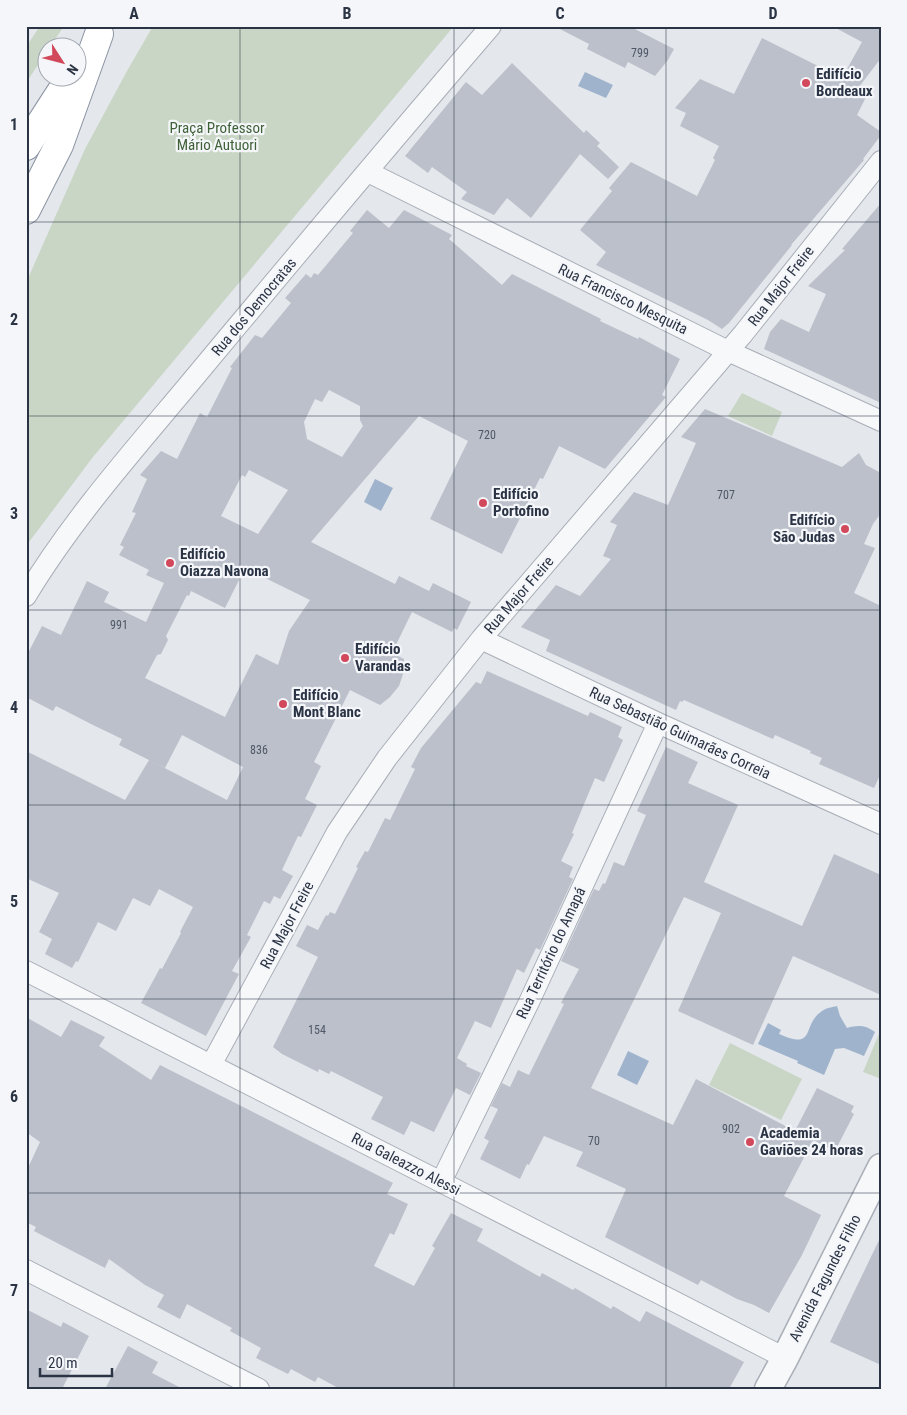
<svg xmlns="http://www.w3.org/2000/svg" width="907" height="1415" viewBox="0 0 907 1415" font-family="'Roboto Condensed',sans-serif">
  <rect width="100%" height="100%" fill="#e4e7ec"/>
  <path fill="#c9d6c5" d="M 40,26 L 64,26 L 50,47 L 48,48 L 47,51 L 26,83 L 26,47 Z
    M 153,26 L 454,26 L 93,457 L 26,546 L 26,283 L 85,149 L 127,71 Z
    M 742,393 L 782,412 L 772,436 L 728,416 Z
    M 881,1029 L 881,1074 L 879,1078 L 863,1072 Z
    M 730,1043 L 802,1079 L 781,1120 L 709,1085 Z"/>
  <path fill="#9fb4cc" d="M 585,72 L 613,85 L 606,98 L 578,86 Z
    M 375,479 L 393,488 L 381,511 L 364,502 Z
    M 837,1006 L 840,1016 L 847,1028 C 858,1025 865,1025 875,1032 L 864,1056 L 844,1048 L 835,1049 L 824,1075 L 797,1063 L 798,1061 L 758,1044 L 768,1023 L 781,1030 L 779,1034 C 817,1051 801,1025 822,1011 C 826,1008 833,1007 837,1006 Z
    M 628,1051 L 649,1061 L 637,1085 L 617,1075 Z"/>
  <path fill="#bbc0ca" fill-rule="evenodd" d="M 554,26 L 629,26 L 674,49 L 668,60 L 655,76 L 628,62 L 625,68 L 587,49 L 589,44 Z
    M 832,26 L 881,26 L 881,58 L 859,87 L 869,91 L 857,115 L 881,132 L 881,135 L 863,159 L 864,160 L 791,245 L 792,245 L 729,323 L 722,329 L 708,320 L 596,265 L 606,252 L 580,230 L 612,191 L 609,188 L 631,162 L 697,196 L 715,160 L 713,158 L 719,146 L 680,126 L 686,113 L 675,108 L 700,79 L 734,94 L 762,38 L 842,78 L 862,42 Z
    M 512,63 L 584,133 L 586,130 L 600,143 L 597,146 L 619,167 L 608,179 L 580,154 L 531,218 L 507,198 L 494,215 L 461,199 L 467,192 L 432,167 L 428,173 L 405,156 L 466,82 L 482,95 Z
    M 881,203 L 881,403 L 764,349 L 770,332 L 781,319 L 809,332 L 826,294 L 808,286 L 845,250 L 842,249 Z
    M 367,210 L 389,228 L 404,210 L 452,235 L 449,239 L 502,285 L 512,274 L 601,319 L 600,321 L 638,339 L 639,337 L 680,359 L 662,395 L 666,397 L 605,469 L 559,446 L 543,479 L 540,478 L 502,554 L 430,519 L 468,441 L 419,416 L 311,542 L 395,584 L 399,576 L 429,591 L 433,583 L 471,602 L 457,630 L 454,628 L 452,632 L 412,612 L 392,653 L 404,659 L 403,674 L 399,686 L 390,697 L 380,705 L 350,690 L 314,762 L 321,766 L 305,799 L 317,805 L 301,837 L 298,836 L 282,870 L 293,876 L 280,899 L 274,896 L 270,904 L 264,901 L 247,935 L 251,937 L 232,971 L 239,974 L 206,1036 L 141,1003 L 160,968 L 162,969 L 181,933 L 180,932 L 193,907 L 159,889 L 150,906 L 133,898 L 116,931 L 98,922 L 78,962 L 76,961 L 72,968 L 45,954 L 52,939 L 39,932 L 59,893 L 26,878 L 26,751 L 125,800 L 149,760 L 227,800 L 243,767 L 182,735 L 165,768 L 119,745 L 122,739 L 93,725 L 56,706 L 53,711 L 26,697 L 26,657 L 42,626 L 61,635 L 87,581 L 109,592 L 104,602 L 146,622 L 164,583 L 146,575 L 149,570 L 119,555 L 124,547 L 120,545 L 136,513 L 132,512 L 147,479 L 140,475 L 161,451 L 177,459 L 200,413 L 207,417 L 232,368 L 230,367 L 255,335 L 262,338 L 291,303 L 285,298 L 306,274 L 311,278 L 314,273 L 318,275 L 353,233 L 350,231 ZM 329,390 L 360,406 L 360,420 L 363,426 L 342,457 L 307,439 L 304,422 L 315,399 L 322,402 ZM 249,470 L 288,490 L 258,534 L 221,516 L 242,475 L 245,477 ZM 245,568 L 310,600 L 289,631 L 278,665 L 256,654 L 225,717 L 145,678 L 157,655 L 161,654 L 168,640 L 166,636 L 187,595 L 189,596 L 191,591 L 225,608 Z
    M 705,409 L 842,467 L 859,453 L 866,465 L 881,473 L 881,513 L 873,524 L 864,544 L 875,548 L 854,593 L 881,606 L 881,773 L 874,788 L 819,764 L 822,758 L 810,753 L 811,751 L 775,735 L 773,739 L 684,700 L 682,702 L 680,701 L 676,710 L 546,651 L 550,640 L 521,627 L 556,585 L 580,596 L 611,559 L 603,556 L 617,525 L 610,522 L 634,492 L 668,505 L 696,443 L 681,437 Z
    M 487,671 L 588,716 L 590,712 L 622,727 L 618,737 L 623,740 L 604,782 L 595,778 L 572,833 L 574,834 L 561,861 L 573,867 L 569,877 L 573,879 L 540,950 L 536,948 L 524,973 L 517,969 L 491,1028 L 475,1021 L 457,1058 L 467,1064 L 466,1066 L 481,1073 L 470,1095 L 456,1088 L 434,1132 L 411,1121 L 404,1135 L 371,1119 L 383,1097 L 331,1071 L 329,1074 L 319,1069 L 318,1072 L 282,1054 L 273,1047 L 318,957 L 296,946 L 307,925 L 318,930 L 326,915 L 328,916 L 330,912 L 335,914 L 358,868 L 356,867 L 365,851 L 368,852 L 385,818 L 390,820 L 415,769 L 411,767 L 421,748 L 476,682 L 481,684 Z
    M 666,747 L 698,762 L 688,783 L 738,805 L 704,882 L 802,926 L 834,854 L 881,875 L 881,995 L 793,956 L 753,1045 L 678,1011 L 721,913 L 684,897 L 591,1088 L 673,1125 L 696,1079 L 795,1131 L 817,1088 L 854,1106 L 851,1112 L 854,1114 L 835,1151 L 813,1140 L 784,1196 L 821,1215 L 802,1255 L 769,1313 L 754,1305 L 737,1299 L 701,1280 L 698,1285 L 605,1237 L 626,1189 L 576,1166 L 583,1152 L 544,1136 L 529,1165 L 527,1164 L 520,1179 L 480,1159 L 489,1141 L 484,1138 L 498,1109 L 491,1106 L 502,1083 L 510,1087 L 518,1070 L 529,1075 L 564,1004 L 561,1003 L 579,969 L 561,961 L 594,889 L 599,891 L 603,883 L 605,884 L 614,862 L 624,866 L 646,815 L 637,811 Z
    M 26,1017 L 61,1037 L 71,1020 L 105,1037 L 99,1046 L 151,1080 L 160,1065 L 393,1183 L 387,1194 L 408,1204 L 394,1235 L 390,1233 L 374,1266 L 414,1286 L 435,1248 L 432,1246 L 451,1213 L 483,1229 L 477,1241 L 540,1277 L 542,1273 L 573,1290 L 575,1288 L 611,1309 L 613,1306 L 640,1322 L 646,1311 L 744,1362 L 729,1389 L 340,1389 L 318,1377 L 315,1382 L 291,1369 L 288,1374 L 256,1358 L 261,1348 L 230,1331 L 232,1328 L 187,1304 L 180,1319 L 157,1307 L 164,1295 L 145,1285 L 109,1259 L 105,1268 L 34,1231 L 36,1227 L 26,1222 L 26,1172 L 40,1142 L 26,1132 Z
    M 881,1236 L 881,1365 L 830,1342 Z
    M 26,1309 L 61,1327 L 63,1322 L 89,1336 L 62,1389 L 26,1389 Z
    M 128,1346 L 158,1362 L 152,1373 L 183,1389 L 105,1389 Z"/>
  <g fill="none" stroke-linecap="round" stroke-linejoin="round">
    <defs>
      <path id="minor" d="M 368,172 L 728,351 L 881,421
        M 26,596 C 76,513 143,440 204,366 C 299,252 394,139 491,26
        M 481,639 L 658,723 L 881,824
        M 26,971 L 441,1182 L 785,1358
        M 211,1065 L 337,832 L 387,758 L 481,639 L 743,334 L 881,161
        M 441,1182 L 530,1000 L 658,723
        M 26,1270 L 259,1389"/>
      <path id="tertiary" d="M 768,1389 L 785,1358 L 881,1167"/>
      <path id="trunk" d="M 26,146 L 70,78"/>
      <path id="motorway" d="M 26,210 L 59,145 L 99,34"/>
    </defs>
    <use href="#minor" stroke="#a9aeb7" stroke-width="22"/>
    <use href="#tertiary" stroke="#a9aeb7" stroke-width="29"/>
    <use href="#trunk" stroke="#8b94a3" stroke-width="30"/>
    <use href="#motorway" stroke="#8b94a3" stroke-width="30"/>
    <use href="#minor" stroke="#f7f8fa" stroke-width="20"/>
    <use href="#tertiary" stroke="#f7f8fa" stroke-width="26"/>
    <use href="#trunk" stroke="#fff" stroke-width="28"/>
    <use href="#motorway" stroke="#fff" stroke-width="28"/>
  </g>
  <path fill="none" stroke="#2b3445" stroke-width="1" stroke-opacity="0.55" d="M 240,26 L 240,1389M 454,26 L 454,1389M 666,26 L 666,1389M 26,222 L 881,222M 26,416 L 881,416M 26,610 L 881,610M 26,805 L 881,805M 26,999 L 881,999M 26,1193 L 881,1193"/>
  <g fill="#d1495b" stroke="#f4f6f9" stroke-width="2">
    <circle cx="806" cy="83" r="5"/>
    <circle cx="483" cy="503" r="5"/>
    <circle cx="845" cy="529" r="5"/>
    <circle cx="170" cy="563" r="5"/>
    <circle cx="345" cy="658" r="5"/>
    <circle cx="283" cy="704" r="5"/>
    <circle cx="750" cy="1142" r="5"/>
  </g>
  <g text-anchor="middle" stroke-width="4.5" stroke-linejoin="round" paint-order="stroke">
    <g font-size="12" fill="#4f5766">
      <text x="640" y="57">799</text>
      <text x="487" y="439">720</text>
      <text x="726" y="499">707</text>
      <text x="119" y="629">991</text>
      <text x="259" y="754">836</text>
      <text x="317" y="1034">154</text>
      <text x="731" y="1133">902</text>
      <text x="594" y="1145">70</text>
    </g>
    <g font-size="15" font-weight="bold" fill="#2b3445" stroke="#f4f6f9" text-anchor="start">
      <text x="816" y="79">Edifício<tspan x="816" dy="17">Bordeaux</tspan></text>
      <text x="493" y="499">Edifício<tspan x="493" dy="17">Portofino</tspan></text>
      <text x="835" y="525" text-anchor="end">Edifício<tspan x="835" dy="17">São Judas</tspan></text>
      <text x="180" y="559">Edifício<tspan x="180" dy="17">Oiazza Navona</tspan></text>
      <text x="355" y="654">Edifício<tspan x="355" dy="17">Varandas</tspan></text>
      <text x="293" y="700">Edifício<tspan x="293" dy="17">Mont Blanc</tspan></text>
      <text x="760" y="1138">Academia<tspan x="760" dy="17">Gaviões 24 horas</tspan></text>
    </g>
    <g font-size="15" fill="#3f6138" stroke="#f4f6f9">
      <text x="217" y="133">Praça Professor<tspan x="217" dy="17">Mário Autuori</tspan></text>
    </g>
    <g font-size="15" fill="#2b3445" stroke="#f4f6f9">
      <text transform="translate(781 286) rotate(-52)" y="5">Rua Major Freire</text>
      <text transform="translate(623 299) rotate(26)" y="5">Rua Francisco Mesquita</text>
      <text transform="translate(254 307) rotate(-50)" y="5">Rua dos Democratas</text>
      <text transform="translate(519 595) rotate(-49)" y="5">Rua Major Freire</text>
      <text transform="translate(680 733) rotate(25)" y="5">Rua Sebastião Guimarães Correia</text>
      <text transform="translate(287 925) rotate(-62)" y="5">Rua Major Freire</text>
      <text transform="translate(551 953) rotate(-65)" y="5">Rua Território do Amapá</text>
      <text transform="translate(406 1164) rotate(27)" y="5">Rua Galeazzo Alessi</text>
      <text transform="translate(825 1278) rotate(-63)" y="5">Avenida Fagundes Filho</text>
    </g>
  </g>
  <rect width="907" height="1415" fill="none" stroke="#f4f6f9" stroke-width="55"/>
  <g transform="translate(62 62) rotate(126)"><circle r="24" fill="#f4f6f9" stroke="#a4a8b1"/>
  <path d="M0-4L9 19L0 12L-9 19Z" fill="#d1495b"/>
  <text y="-8" font-size="14" font-weight="bold" text-anchor="middle" fill="#2b3445">N</text>
  </g>
  <path d="M40 1368v8h72v-8" fill="none" stroke="#2b3445" stroke-width="2.5"/>
  <text x="48" y="1368" font-size="15" fill="#2b3445" stroke="#f4f6f9" stroke-width="4" paint-order="stroke">20 m</text>
  <rect x="28" y="28" width="852" height="1360" fill="none" stroke="#2b3445" stroke-width="2"/>
  <g font-size="16" text-anchor="middle" font-weight="bold" fill="#2b3445">
    <text x="134" y="19">A</text>
    <text x="347" y="19">B</text>
    <text x="560" y="19">C</text>
    <text x="773" y="19">D</text>
    <text x="14" y="130">1</text>
    <text x="14" y="325">2</text>
    <text x="14" y="519">3</text>
    <text x="14" y="713">4</text>
    <text x="14" y="907">5</text>
    <text x="14" y="1102">6</text>
    <text x="14" y="1296">7</text>
  </g>
</svg>
